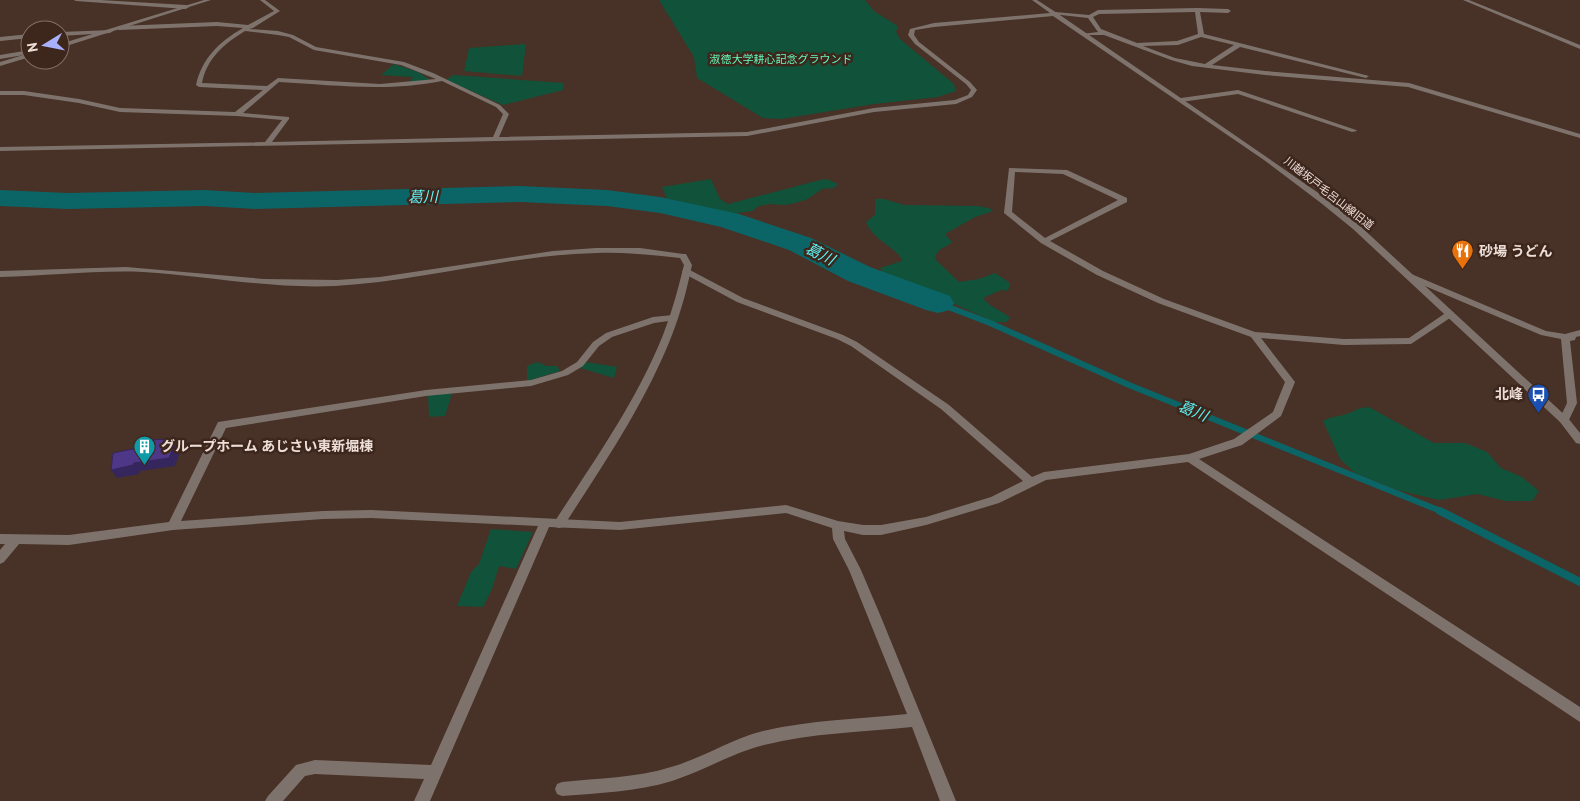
<svg xmlns="http://www.w3.org/2000/svg" width="1580" height="801" viewBox="0 0 1580 801" font-family="'PT Sans','Noto Sans JP',sans-serif">
  <rect width="100%" height="100%" fill="#483126"/>
  <path fill="#10533a" d="M 659,0 L 865,0 L 875,12 L 898,26 L 896,32 L 900,39 L 954,84 L 956,91 L 938,97 L 874,104 L 781,119 L 763,118 L 697,78 L 694,57 Z
    M 526,44 L 522,76 L 464,71 L 469,48 Z
    M 394,64 L 418,72 L 432,81 L 409,83 L 413,77 L 381,75 Z
    M 453,75 L 564,83 L 563,90 L 503,105 L 446,80 Z
    M 711,179 L 720,199 L 728,204 L 820,180 L 827,179 L 838,184 L 834,188 L 822,189 L 808,199 L 795,203 L 785,205 L 770,204 L 759,206 L 752,211 L 731,214 L 667,199 L 662,187 Z
    M 875,199 L 884,199 L 904,205 L 977,206 L 989,208 L 993,211 L 975,217 L 945,234 L 952,242 C 945,249 937,247 935,259 L 959,282 L 979,279 L 995,273 L 1010,283 L 1008,291 L 1001,290 L 983,298 L 990,305 L 1010,317 L 1007,322 L 994,322 L 920,288 L 893,280 L 883,273 L 880,268 L 902,261 C 899,248 874,242 866,222 L 875,215 Z
    M 537,362 L 547,366 L 557,366 L 560,371 L 527,381 L 527,366 Z
    M 586,362 L 617,367 L 614,378 L 580,368 Z
    M 452,393 L 445,416 L 429,417 L 428,395 Z
    M 1369,407 L 1434,443 L 1465,443 L 1487,452 L 1501,468 L 1522,477 L 1539,491 L 1532,501 L 1506,501 L 1477,494 L 1439,500 L 1397,490 L 1355,473 L 1340,459 L 1323,421 C 1331,416 1338,417 1346,414 C 1357,411 1355,408 1369,407 Z
    M 491,529 L 533,532 L 516,569 L 499,566 L 492,589 L 483,607 L 457,606 L 471,572 L 479,564 Z"/>
  <g fill="none" stroke-linecap="round" stroke-linejoin="round">
    <path stroke="#0b6567" stroke-width="6" d="M 938,303 L 990,323 L 1129,385 L 1443,512"/>
    <path stroke="#0b6567" stroke-width="8" d="M 1440,511 L 1580,582"/>
    <path fill="#0b6567" fill-rule="evenodd" d="M 520,186 L 607,190 L 660,197 L 739,214 L 811,238 L 870,267 L 950,296 L 954,303 L 950,310 L 938,313 L 926,310 L 848,281 L 789,250 L 721,227 L 660,213 L 607,206 L 520,202 L 255,209 L 204,206 L 68,209 L 0,206 L 0,190 L 68,193 L 204,190 L 255,193 Z"/>
    <path fill="#7e736c" fill-rule="evenodd" d="M 74,0 L 100,0 L 186,5 L 189,7 L 186,9 L 76,1 Z
      M 260,0 L 265,0 L 280,11 L 253,28 L 249,29 L 278,31 L 293,35 L 316,47 L 404,62 L 433,73 L 500,105 L 509,114 L 499,137 L 747,132 L 750,134 L 747,136 L 0,151 L 0,147 L 265,142 L 282,120 L 237,116 L 120,112 L 79,103 L 24,95 L 0,95 L 0,91 L 24,91 L 79,99 L 120,108 L 235,112 L 263,90 L 199,87 L 196,85 C 202,58 219,42 243,28 L 217,26 L 119,30 L 116,28 L 119,26 L 217,22 L 248,25 L 274,11 ZM 245,31 L 278,35 L 289,37 L 314,50 L 401,65 L 436,79 L 380,84 L 278,78 L 267,86 L 202,83 C 207,58 224,44 245,31 ZM 442,81 L 496,107 L 503,114 L 493,137 L 272,142 L 289,119 L 289,117 L 243,113 L 279,82 C 333,85 388,92 442,81 Z
      M 1463,0 L 1469,0 L 1580,45 L 1580,49 Z
      M 1197,8 L 1228,9 L 1231,11 L 1228,13 L 1200,12 L 1204,34 L 1369,76 L 1366,78 L 1240,47 L 1212,65 L 1265,71 L 1409,83 L 1580,134 L 1580,138 L 1408,87 L 1265,75 L 1192,66 L 1171,60 L 1104,35 L 1083,35 L 1082,34 L 1098,32 L 1088,18 L 1052,14 L 1055,12 L 1089,15 L 1098,10 ZM 1195,12 L 1198,34 L 1177,41 L 1137,43 L 1101,29 L 1093,17 L 1099,14 ZM 1201,37 L 1234,45 L 1205,64 L 1175,58 L 1143,46 L 1178,45 Z
      M 112,30 L 113,31 L 110,33 L 60,36 L 60,32 Z
      M 30,34 L 30,38 L 0,41 L 0,37 Z
      M 30,50 L 30,54 L 0,59 L 0,55 Z
      M 1238,90 L 1356,130 L 1357,131 L 1352,132 L 1238,94 L 1181,102 L 1178,100 L 1181,98 Z
      M 1009,168 L 1067,170 L 1127,198 L 1127,202 L 1050,241 L 1103,271 L 1164,299 L 1255,332 L 1344,339 L 1409,338 L 1447,312 L 1453,312 L 1454,314 L 1453,316 L 1411,344 L 1344,345 L 1261,338 L 1295,382 L 1281,416 L 1242,445 L 1199,459 L 1580,707 L 1580,722 L 1188,462 L 1046,480 L 999,503 L 926,525 L 881,535 L 863,535 L 844,531 L 845,539 L 861,570 L 881,617 L 956,801 L 940,801 L 912,727 C 863,732 812,733 764,745 C 732,753 703,771 672,781 C 636,792 599,793 562,796 L 557,794 L 555,789 L 557,784 L 562,782 C 598,778 636,778 671,767 C 703,758 731,739 763,731 C 810,720 859,719 907,714 L 849,570 L 833,539 L 832,528 L 786,513 L 620,530 L 549,527 L 430,801 L 414,801 L 424,779 L 315,774 L 305,776 L 283,801 L 265,801 L 268,796 L 296,765 L 315,760 L 431,765 L 538,526 L 371,518 L 323,519 L 173,530 L 69,545 L 19,544 L 4,562 L 0,564 L 0,550 L 5,544 L 0,544 L 0,534 L 69,535 L 169,522 L 218,422 L 426,390 L 531,380 L 562,371 L 577,362 L 593,342 L 606,333 L 653,317 L 673,315 L 677,318 L 676,320 L 654,323 L 612,337 L 599,346 L 583,366 L 568,375 L 531,386 L 426,396 L 226,428 L 181,521 L 323,511 L 371,510 L 620,522 L 786,505 L 838,521 L 863,525 L 881,525 L 926,517 L 991,497 L 1023,481 L 941,409 L 851,346 L 837,339 L 737,302 L 683,273 L 682,271 L 686,268 L 743,298 L 843,335 L 857,342 L 949,405 L 1032,477 L 1044,472 L 1189,454 L 1234,439 L 1273,412 L 1285,382 L 1251,337 L 1158,303 L 1097,275 L 1041,243 L 1004,213 ZM 1015,172 L 1063,174 L 1118,200 L 1045,238 L 1012,212 Z
      M 1409,273 L 1546,331 L 1565,334 L 1580,330 L 1580,336 L 1576,337 L 1575,340 L 1570,341 L 1577,403 L 1568,422 L 1560,422 L 1559,420 L 1567,403 L 1561,339 L 1541,335 L 1406,278 L 1406,274 Z"/>
    <path fill="#7e736c" fill-rule="evenodd" d="M 204,0 L 211,0 L 60,48 L 60,44 Z
      M 1032,0 L 1037,0 L 1057,13 L 1268,158 L 1327,199 L 1359,225 L 1568,418 L 1580,433 L 1580,444 L 1576,443 L 1560,422 L 1353,229 L 1321,203 L 1264,160 L 1053,16 L 934,27 L 915,30 L 914,35 L 919,42 L 970,82 L 977,90 L 972,97 L 956,104 L 874,112 L 747,136 L 744,134 L 747,132 L 874,108 L 955,100 L 968,95 L 971,90 L 966,84 L 915,44 L 908,35 L 910,29 L 934,23 L 1050,13 Z
      M 30,53 L 30,57 L 0,66 L 0,62 Z
      M 596,248 L 640,248 L 683,254 L 686,254 L 692,265 C 687,289 681,312 672,335 C 645,404 603,465 563,527 L 559,528 L 555,527 L 553,524 L 555,521 C 594,461 636,402 663,335 C 672,312 678,289 684,265 L 680,258 C 652,255 625,252 597,253 C 509,255 423,281 335,286 C 271,289 208,276 143,272 C 96,270 48,276 0,277 L 0,271 L 126,267 L 264,279 L 337,280 L 380,277 L 553,251 Z"/>
  </g>
  <path fill="#36265e" d="M 177,439 L 182,447 L 175,466 L 140,471 L 139,474 L 117,478 L 111,470 Z"/>
  <path fill="#4d3786" stroke="#36265e" d="M 177,439 L 169,458 L 134,463 L 133,465 L 111,470 L 113,453 L 138,448 L 142,440 Z"/>
  <defs>
    <symbol id="restaurant-pin" viewBox="-11 -11 22 30"><path d="M0 17L-7.5 6A9.5 9.5 0 1 1 7.5 6Z" fill="#e8710a" stroke="#3d261c"/><path d="M-5-6h1v4h1v-4h1v4h1v-4h1v5L-1.5 .5V6h-2V.5L-5-1ZM5-6V6H3V1.5H1.5Q1.5-4 5-6Z" fill="#fff"/></symbol>
    <symbol id="bus-pin" viewBox="-11 -11 22 30"><path d="M0 17L-7.5 6A9.5 9.5 0 1 1 7.5 6Z" fill="#1a4fb4" stroke="#3d261c"/><path d="M-5-6H5V4H4V6H2V4H-2V6H-4V4H-5ZM-3.5-4V0h7V-4ZM-3.5 1.2v1.5H-2V1.2ZM2 1.2v1.5H3.5V1.2Z" fill="#fff"/></symbol>
    <symbol id="building-pin" viewBox="-11 -11 22 30"><path d="M0 17L-7.5 6A9.5 9.5 0 1 1 7.5 6Z" fill="#0f9aa8" stroke="#3d261c"/><path d="M-4-6H4V6H1V3H-1V6H-4ZM-2.5-4.3h1.7v1.8h-1.7ZM.8-4.3h1.7v1.8H.8ZM-2.5-1h1.7V.8h-1.7ZM.8-1h1.7V.8H.8Z" fill="#fff"/></symbol>
  </defs>
  <g fill-rule="evenodd">
    <use href="#restaurant-pin" x="1450" y="238" width="25" height="34"/>
    <use href="#bus-pin" x="1526" y="382" width="25" height="34"/>
    <use href="#building-pin" x="132" y="434" width="25" height="34"/>
  </g>
  <g text-anchor="middle" stroke-width="5" stroke-linejoin="round" paint-order="stroke">
    <g font-size="11" fill="#64fabb" stroke="#3d261c">
      <text x="781" y="63">淑徳大学耕心記念グラウンド</text>
    </g>
    <g font-size="11" fill="#eeded8" stroke="#3d261c">
      <text transform="translate(1329 193) rotate(38)" y="4">川越坂戸毛呂山線旧道</text>
    </g>
    <g font-size="14" font-weight="bold" fill="#eeded8" stroke="#3d261c" text-anchor="start">
      <text x="1479" y="256">砂場 うどん</text>
      <text x="1523" y="399" text-anchor="end">北峰</text>
      <text x="161" y="451">グループホーム あじさい東新堀棟</text>
    </g>
    <g font-size="15" font-style="italic" fill="#5ef3f5" stroke="#3d261c">
      <text transform="translate(423 197) rotate(-1)" y="5">葛川</text>
      <text transform="translate(820 254) rotate(27)" y="5">葛川</text>
      <text transform="translate(1193 411) rotate(22)" y="5">葛川</text>
    </g>
  </g>
  <g transform="translate(45 45) rotate(260)"><circle r="24" fill="#3d261c" stroke="#847067"/>
  <path d="M0-4L9 19L0 12L-9 19Z" fill="#a9b0fc"/>
  <text y="-8" font-size="14" font-weight="bold" text-anchor="middle" fill="#eeded8">N</text>
  </g>
</svg>
